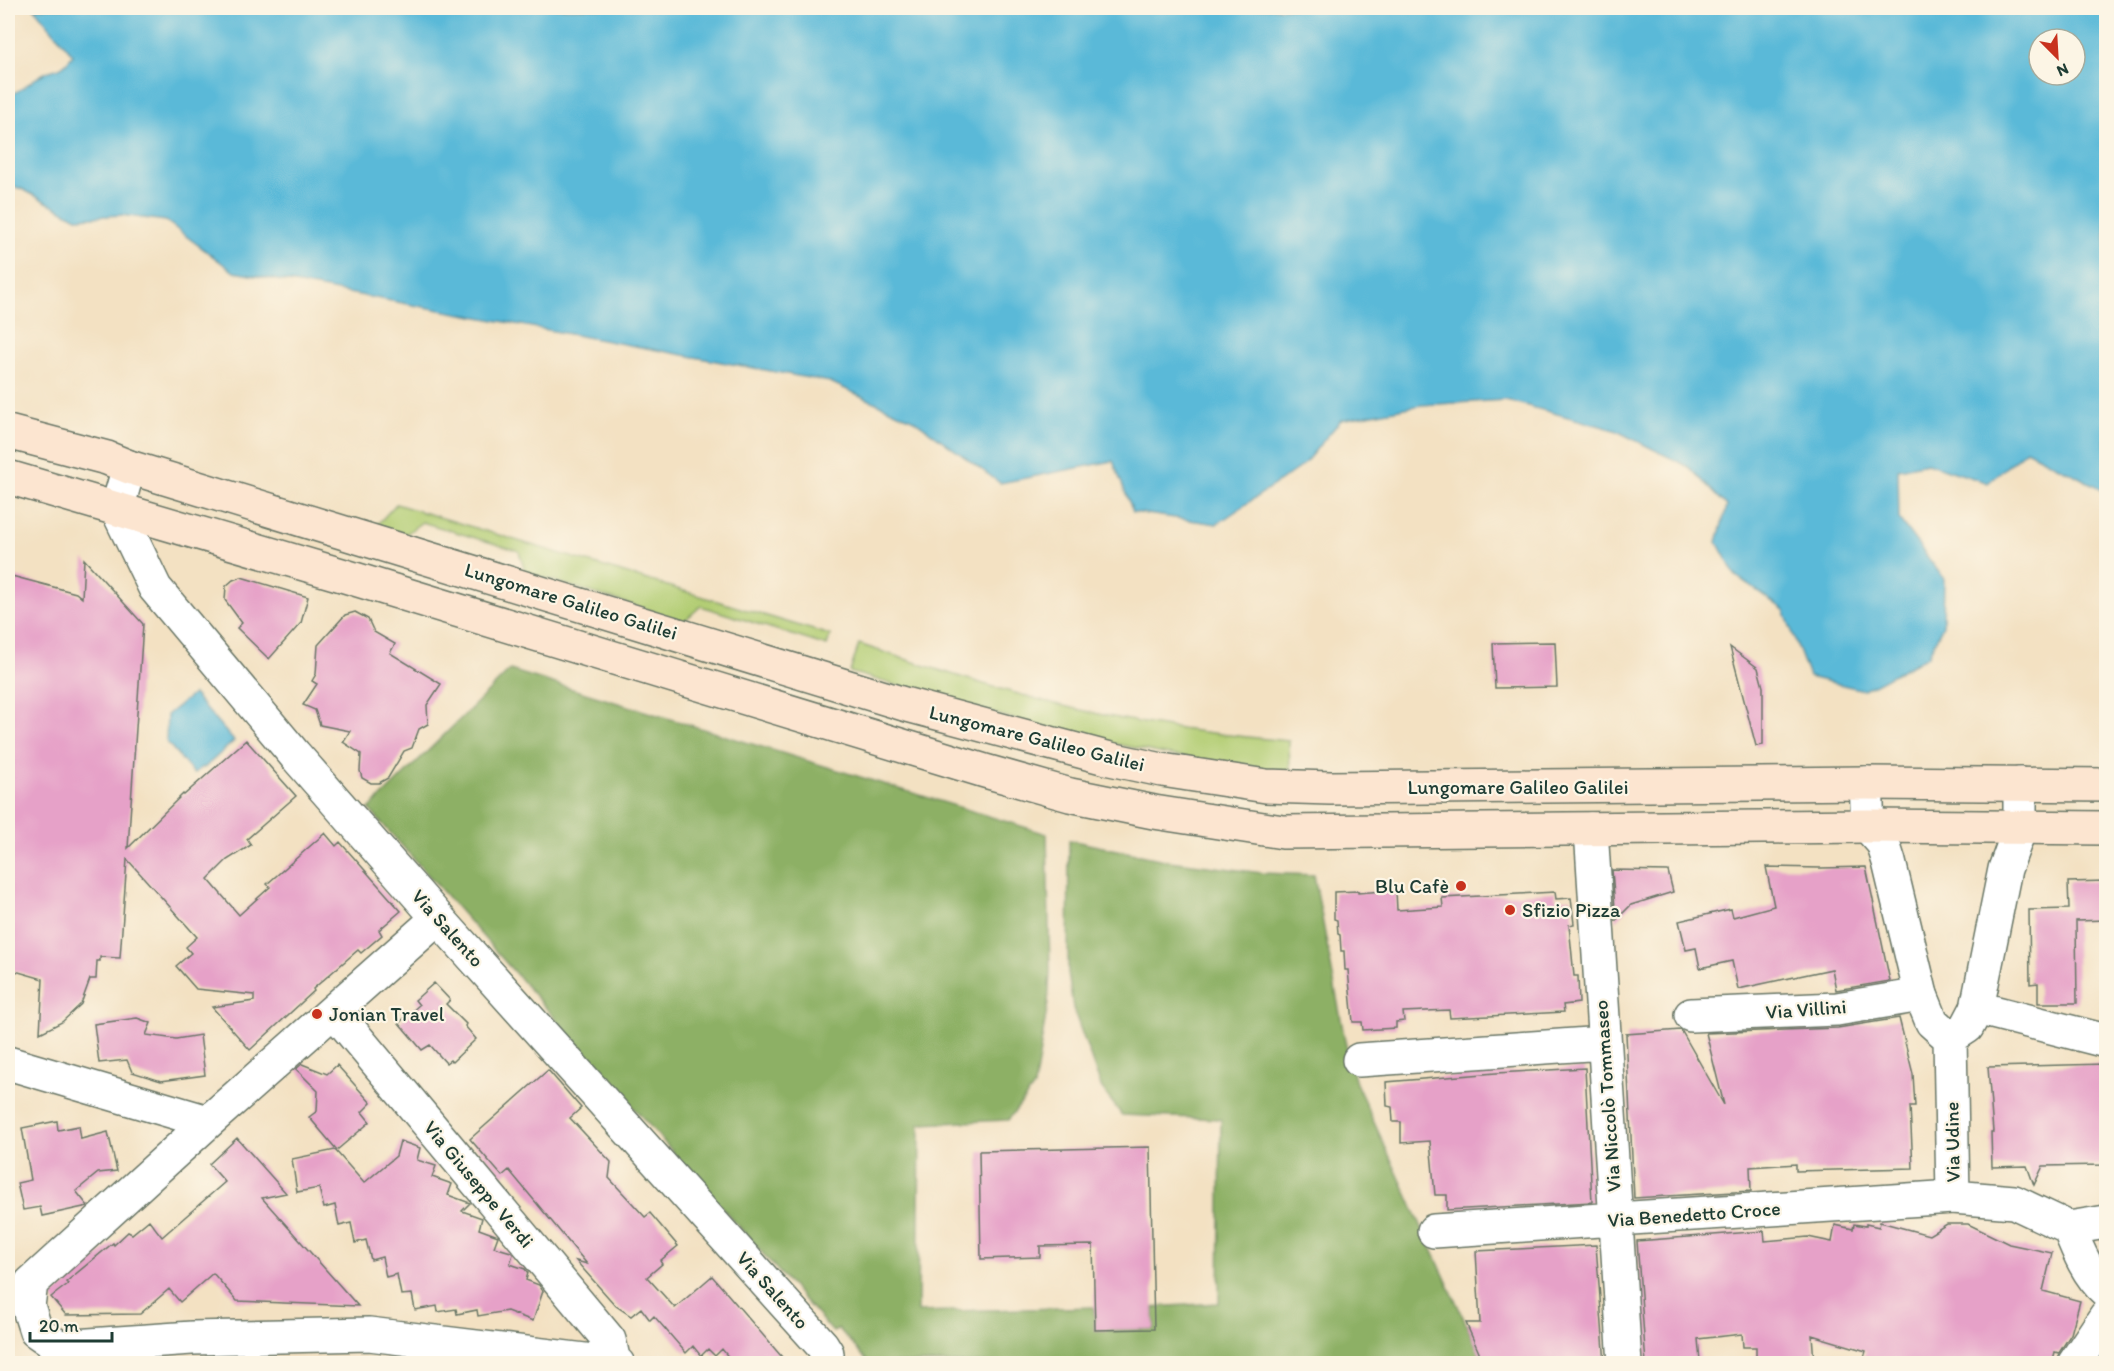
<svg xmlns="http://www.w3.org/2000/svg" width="2114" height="1371" viewBox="0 0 2114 1371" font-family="Itim,sans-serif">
  <rect width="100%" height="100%" fill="#fcf5e5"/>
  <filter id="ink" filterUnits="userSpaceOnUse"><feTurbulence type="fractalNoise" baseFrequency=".0167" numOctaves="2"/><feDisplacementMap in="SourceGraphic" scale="12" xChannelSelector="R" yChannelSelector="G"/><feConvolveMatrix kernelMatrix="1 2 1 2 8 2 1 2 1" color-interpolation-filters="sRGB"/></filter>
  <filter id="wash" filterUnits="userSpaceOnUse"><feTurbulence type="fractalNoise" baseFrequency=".008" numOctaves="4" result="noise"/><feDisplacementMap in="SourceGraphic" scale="24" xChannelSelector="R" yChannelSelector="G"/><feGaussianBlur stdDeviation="1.35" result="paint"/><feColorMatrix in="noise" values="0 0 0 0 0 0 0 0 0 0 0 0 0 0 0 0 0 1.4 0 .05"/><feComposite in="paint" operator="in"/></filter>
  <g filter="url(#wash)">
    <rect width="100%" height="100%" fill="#f3e1c2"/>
    <path fill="#b2cd73" stroke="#688554" stroke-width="1.5" d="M 396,504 L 830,635 L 827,646 L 701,606 L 684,621 L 525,572 L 519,551 L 422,522 L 406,534 L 375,527 Z
      M 859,644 C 944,672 1030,701 1118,718 C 1174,730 1232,736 1289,741 L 1290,772 L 1164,754 L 1066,734 L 850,672 Z"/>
    <path fill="#8db065" stroke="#56764c" stroke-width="1.5" d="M 510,670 L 1047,834 L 1050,973 L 1048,1003 L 1034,1087 L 1008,1120 L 920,1124 L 918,1312 L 1094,1307 L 1095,1330 L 1154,1329 L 1154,1307 L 1219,1303 L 1221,1119 L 1122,1115 L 1102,1089 L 1073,1008 L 1068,972 L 1069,840 L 1169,861 L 1262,873 L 1314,875 L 1345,1041 L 1356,1083 L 1484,1363 L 869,1363 L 839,1329 L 833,1332 C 677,1159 525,982 369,809 Z"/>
    <path fill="#5ab9d8" stroke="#3c7b86" stroke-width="1.5" fill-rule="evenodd" d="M 34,8 L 2106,8 L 2106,494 L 2094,485 L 2026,450 L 1988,483 L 1927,463 L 1898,469 L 1899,519 L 1944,579 L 1943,625 L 1928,656 L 1864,690 L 1809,677 L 1784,610 L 1735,575 L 1717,542 L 1727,506 L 1689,467 L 1615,430 L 1506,400 L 1421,405 L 1341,420 L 1303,465 L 1217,524 L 1133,512 L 1113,461 L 1000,483 L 914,420 L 830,382 L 234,272 L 166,221 L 121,215 L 77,218 L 22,189 L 8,185 L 8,96 C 23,90 28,83 41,75 C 57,65 58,75 73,55 ZM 2039,39 L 2075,39 L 2075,75 L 2039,75 Z
      M 193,694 L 234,741 L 204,768 L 202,767 L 194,774 L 166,741 L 167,715 Z"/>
    <g id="blocks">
      <path fill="#e6a1c8" d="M 84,559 L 143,624 L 128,848 L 183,794 L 184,795 L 246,740 L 296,796 L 247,839 L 251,845 L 227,860 L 208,879 L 239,915 L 270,887 L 267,884 L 325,833 L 336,846 L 340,842 L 401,911 L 379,930 L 382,935 L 361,953 L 358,950 L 313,989 L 314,991 L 250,1050 L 212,1007 L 254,1001 L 254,995 L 196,989 L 176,966 L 191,953 L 186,947 L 197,937 L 127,859 L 120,958 L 100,957 L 100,961 L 97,961 L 96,979 L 90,979 L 81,1004 L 62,1022 L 40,1033 L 43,979 L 8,969 L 8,575 L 76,593 L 82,598 Z
        M 241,577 L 308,597 L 301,623 L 269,659 L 237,628 L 242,623 L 225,600 L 226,586 L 233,580 Z
        M 355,612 L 368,619 L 374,632 L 395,644 L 390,653 L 441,684 L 427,705 L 428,724 L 419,729 L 412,748 L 404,751 L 388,778 L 379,783 L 371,783 L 362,778 L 360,771 L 361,754 L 343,742 L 350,731 L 320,725 L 315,710 L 303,705 L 317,684 L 312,681 L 316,674 L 318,645 L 345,615 Z
        M 1555,642 L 1557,687 L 1495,688 L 1493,643 Z
        M 1730,647 L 1758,668 L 1763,687 L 1763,745 L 1756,746 Z
        M 1766,867 L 1821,868 L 1866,867 L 1890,981 L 1836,990 L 1832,969 L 1738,989 L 1732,961 L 1700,968 L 1696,948 L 1686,950 L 1679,921 L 1731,909 L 1733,917 L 1774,906 Z
        M 1612,870 L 1668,871 L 1673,892 L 1631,905 L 1616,920 Z
        M 2106,881 L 2106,920 L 2076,921 L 2077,1003 L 2038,1003 L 2038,983 L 2030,984 L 2029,910 L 2069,909 L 2068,882 Z
        M 1396,890 L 1397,910 L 1443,907 L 1442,898 L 1555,892 L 1556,899 L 1571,898 L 1574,924 L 1569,925 L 1574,976 L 1578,976 L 1579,1003 L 1563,1005 L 1564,1012 L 1450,1018 L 1449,1010 L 1403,1012 L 1404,1021 L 1396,1022 L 1396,1028 L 1363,1030 L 1362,1022 L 1353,1022 L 1348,970 L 1345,970 L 1344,951 L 1341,951 L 1340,935 L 1338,934 L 1337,920 L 1334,919 L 1334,892 L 1358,891 L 1358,893 Z
        M 434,983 L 450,1000 L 446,1004 L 466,1024 L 465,1026 L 476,1039 L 452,1062 L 450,1060 L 446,1063 L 430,1045 L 422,1050 L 399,1023 L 419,1005 L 415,1000 Z
        M 137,1018 L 151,1023 L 146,1035 L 176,1039 L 200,1035 L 205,1075 L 161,1081 L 132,1072 L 127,1060 L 99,1063 L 94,1024 Z
        M 1899,1018 L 1913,1074 L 1915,1106 L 1910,1106 L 1913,1168 L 1796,1171 L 1796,1164 L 1750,1167 L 1751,1191 L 1634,1198 L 1626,1034 L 1681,1030 L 1724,1105 L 1706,1033 L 1838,1028 Z
        M 302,1064 L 327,1074 L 337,1065 L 371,1103 L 362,1112 L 370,1122 L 337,1150 L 309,1117 L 317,1111 L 318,1091 L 296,1069 Z
        M 2106,1064 L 2106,1165 L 2043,1166 L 2034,1185 L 2027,1166 L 1992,1167 L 1991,1132 L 1993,1132 L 1988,1067 Z
        M 1585,1068 L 1592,1202 L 1447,1210 L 1447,1195 L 1435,1195 L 1430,1141 L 1401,1143 L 1401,1122 L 1393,1122 L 1392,1107 L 1387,1106 L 1386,1082 L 1496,1073 Z
        M 548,1070 L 581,1108 L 570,1118 L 611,1162 L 609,1178 L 645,1217 L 650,1213 L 678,1246 L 660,1261 L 662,1264 L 647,1277 L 675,1308 L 712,1276 L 788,1364 L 734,1364 L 722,1349 L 715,1356 L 708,1349 L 701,1356 L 693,1346 L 686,1353 L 654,1316 L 650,1320 L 641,1308 L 631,1316 L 616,1306 L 576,1261 L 587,1264 L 509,1170 L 502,1176 L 470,1139 Z
        M 57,1121 L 58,1130 L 79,1126 L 81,1139 L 108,1132 L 117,1171 L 98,1173 L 76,1191 L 88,1206 L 42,1216 L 40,1207 L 23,1210 L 17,1183 L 31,1180 L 22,1128 Z
        M 237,1138 L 286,1193 L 262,1198 L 358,1306 L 237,1301 L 213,1273 L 180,1302 L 169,1289 L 140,1314 L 66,1315 L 51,1297 L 68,1284 L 66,1282 L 113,1243 L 114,1245 L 128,1232 L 132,1234 L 149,1220 L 162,1237 L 225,1182 L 209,1164 Z
        M 400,1141 L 420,1148 L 417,1160 L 436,1166 L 432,1177 L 452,1184 L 448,1195 L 470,1203 L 462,1211 L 482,1218 L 479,1229 L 498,1236 L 494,1247 L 511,1252 L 513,1254 L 510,1264 L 525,1269 L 528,1273 L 526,1280 L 539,1285 L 543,1291 L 533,1321 L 507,1311 L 478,1316 L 477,1310 L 457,1314 L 456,1309 L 438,1312 L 437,1306 L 415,1310 L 412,1294 L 401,1295 L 397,1274 L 386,1277 L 382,1257 L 371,1260 L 366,1240 L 355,1243 L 351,1223 L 339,1226 L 335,1205 L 324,1208 L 319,1188 L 297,1192 L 292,1159 L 335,1150 L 364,1183 L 396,1156 Z
        M 1150,1147 L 1154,1329 L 1095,1330 L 1093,1245 L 1040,1246 L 1040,1257 L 981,1259 L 979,1151 Z
        M 1880,1222 L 1929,1235 L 1947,1224 L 1968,1224 L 2009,1244 L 2052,1253 L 2043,1291 L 2080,1301 L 2071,1334 L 2059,1353 L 2055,1352 L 2052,1364 L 1862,1364 L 1866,1351 L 1812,1335 L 1814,1361 L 1756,1364 L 1756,1347 L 1743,1347 L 1742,1334 L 1698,1339 L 1700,1361 L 1646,1364 L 1637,1241 L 1764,1231 L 1765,1241 L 1808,1237 L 1832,1242 L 1835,1225 L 1853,1229 L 1854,1224 L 1866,1226 L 1866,1224 L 1879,1227 Z
        M 1596,1245 L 1605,1364 L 1484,1364 L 1466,1323 L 1480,1323 L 1476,1251 Z"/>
    </g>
  </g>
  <g filter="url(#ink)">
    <use href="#blocks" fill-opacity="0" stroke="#697666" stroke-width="1.5"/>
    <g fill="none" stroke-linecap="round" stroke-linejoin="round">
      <defs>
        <path id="minor" d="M 129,467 L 117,509 L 155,588 L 295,755 L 438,918 L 822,1345 L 827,1353 L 827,1364
          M 1591,829 L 1625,1364
          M 438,918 L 208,1122 L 31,1283 L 28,1306 L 36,1331 L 59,1347 L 192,1338 L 369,1334 L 618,1364
          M 1977,1008 L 2106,1041
          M 334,1011 L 609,1340 L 614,1362
          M 1691,1015 L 1837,1009 L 1921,995
          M 1359,1060 L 1603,1043
          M 8,1063 L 208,1122
          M 1434,1231 L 1953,1197
          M 2074,1364 L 2106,1316"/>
        <path id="tertiary" d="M 1866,783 L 1868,826 L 1883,843 L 1889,862 L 1921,995 L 1932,1022 L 1950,1038 L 1953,1197 L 2014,1202 L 2069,1228 L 2106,1222
          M 1950,1038 L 1967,1027 L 1977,1008 L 2005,869 L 2020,828 L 2020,784
          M 2069,1228 C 2078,1251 2088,1275 2106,1291"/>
        <path id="secondary" d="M 8,432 L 107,458 L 129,467 L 904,704 L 1110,759 L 1162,770 L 1266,786 L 1330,788 L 1866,783 L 2106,785
          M 8,477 L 345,576 L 985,771 L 1070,795 L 1154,812 L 1283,832 L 1868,826 L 2106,828"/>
      </defs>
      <use href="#minor" stroke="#697666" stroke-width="36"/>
      <use href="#tertiary" stroke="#697666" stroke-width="36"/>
      <use href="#secondary" stroke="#697666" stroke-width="36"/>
      <use href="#minor" stroke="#fff" stroke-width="33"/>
      <use href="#tertiary" stroke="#fff" stroke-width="33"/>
      <use href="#secondary" stroke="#fce5d0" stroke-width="33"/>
    </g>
  </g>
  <g fill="#c8321e" stroke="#fcf5e5" stroke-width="2">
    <circle cx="1461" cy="886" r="6"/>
    <circle cx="1510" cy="910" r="6"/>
    <circle cx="317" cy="1014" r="6"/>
  </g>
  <g text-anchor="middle" stroke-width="4.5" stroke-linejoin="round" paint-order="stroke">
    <g font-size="20" fill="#1f3d34" stroke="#fcf5e5">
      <text transform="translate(571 601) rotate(17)" y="7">Lungomare Galileo Galilei</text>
      <text transform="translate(1037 738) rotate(14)" y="7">Lungomare Galileo Galilei</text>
      <text x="1518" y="794">Lungomare Galileo Galilei</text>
      <text transform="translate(448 928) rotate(48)" y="7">Via Salento</text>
      <text transform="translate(1806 1009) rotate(-4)" y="7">Via Villini</text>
      <text transform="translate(1607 1096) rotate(-94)" y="7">Via Niccolò Tommaseo</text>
      <text transform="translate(1952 1142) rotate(-91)" y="7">Via Udine</text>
      <text transform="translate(479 1184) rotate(50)" y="7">Via Giuseppe Verdi</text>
      <text transform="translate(1694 1214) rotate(-4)" y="7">Via Benedetto Croce</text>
      <text transform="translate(773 1290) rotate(48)" y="7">Via Salento</text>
    </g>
    <g font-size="20" fill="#1f3d34" stroke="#fcf5e5" text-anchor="start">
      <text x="1449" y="893" text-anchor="end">Blu Cafè</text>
      <text x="1522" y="917">Sfizio Pizza</text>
      <text x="329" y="1021">Jonian Travel</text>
    </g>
  </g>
  <rect width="2114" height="1371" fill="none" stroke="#fcf5e5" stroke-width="30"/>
  <g transform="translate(2057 57) rotate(156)"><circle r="28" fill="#fcf5e5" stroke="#a4ab9e" stroke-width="1.5"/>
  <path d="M0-4.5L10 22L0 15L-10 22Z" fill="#c8321e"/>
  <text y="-9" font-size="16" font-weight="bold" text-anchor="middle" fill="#1f3d34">N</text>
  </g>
  <path d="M30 1332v9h82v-9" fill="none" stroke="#1f3d34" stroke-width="3"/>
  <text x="39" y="1332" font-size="18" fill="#1f3d34" stroke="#fcf5e5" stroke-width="4.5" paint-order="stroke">20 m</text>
</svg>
